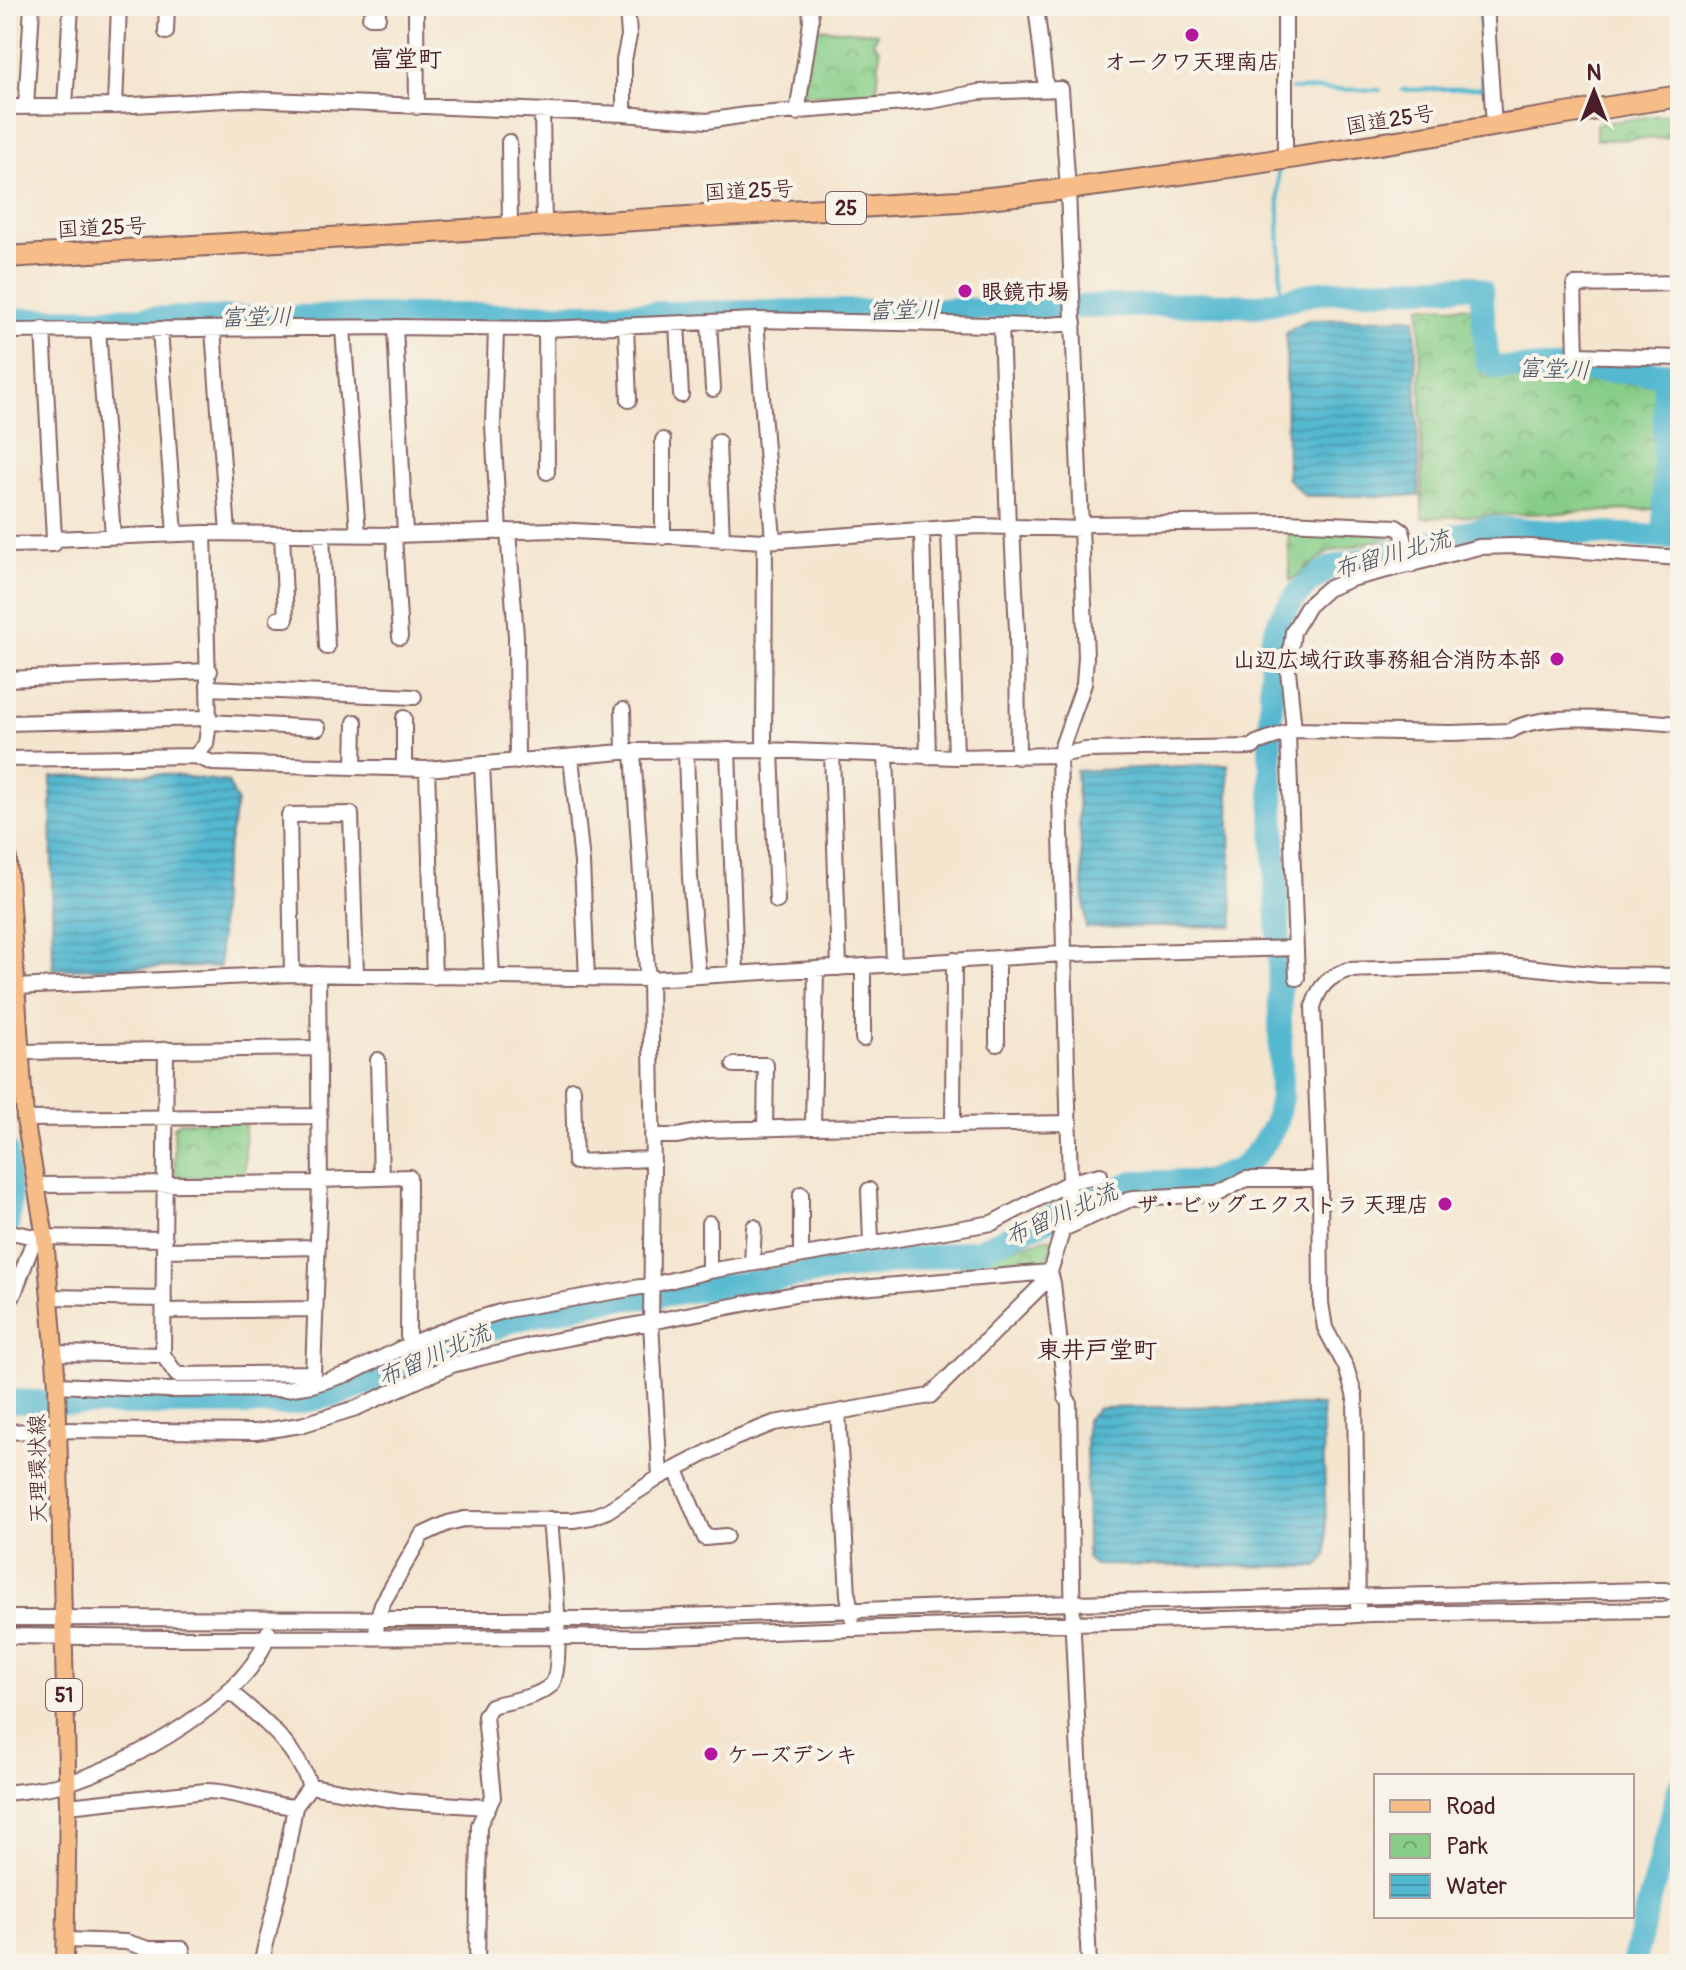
<svg xmlns="http://www.w3.org/2000/svg" width="1686" height="1970" viewBox="0 0 1686 1970" font-family="Pangolin,'Klee One',sans-serif">
  <defs>
    <pattern id="park-crowns" width="20" height="18" patternUnits="userSpaceOnUse" patternTransform="scale(2)"><rect width="20" height="18" fill="#87cd88"/><path d="M2 6a3 3 0 1 1 6 0M12 15a3 3 0 1 1 6 0" fill="none" stroke="#70a66f"/></pattern>
    <pattern id="water-rules" width="6" height="5" patternUnits="userSpaceOnUse" patternTransform="scale(2)"><rect width="6" height="5" fill="#52b8d0"/><path d="M0 2.5h6" fill="none" stroke="#4695a9"/></pattern>
  </defs>
  <rect width="100%" height="100%" fill="#f7f3e8"/>
  <filter id="ink" filterUnits="userSpaceOnUse"><feTurbulence type="fractalNoise" baseFrequency=".0125" numOctaves="2"/><feDisplacementMap in="SourceGraphic" scale="16" xChannelSelector="R" yChannelSelector="G"/><feConvolveMatrix kernelMatrix="1 2 1 2 8 2 1 2 1" color-interpolation-filters="sRGB"/></filter>
  <filter id="wash" filterUnits="userSpaceOnUse"><feTurbulence type="fractalNoise" baseFrequency=".006" numOctaves="4" result="noise"/><feDisplacementMap in="SourceGraphic" scale="32" xChannelSelector="R" yChannelSelector="G"/><feGaussianBlur stdDeviation="1.8" result="paint"/><feColorMatrix in="noise" values="0 0 0 0 0 0 0 0 0 0 0 0 0 0 0 0 0 1.4 0 .05"/><feComposite in="paint" operator="in"/></filter>
  <g filter="url(#wash)">
    <rect width="100%" height="100%" fill="#f4e5cf"/>
    <path fill="url(#park-crowns)" stroke="#68765a" stroke-width="2" d="M 813,28 L 877,33 L 873,42 L 880,50 L 877,93 L 802,95 Z
      M 1667,114 L 1671,119 L 1671,138 L 1596,140 L 1596,124 Z
      M 1420,306 L 1475,307 L 1482,377 L 1657,384 L 1658,509 L 1422,518 Z
      M 1288,525 L 1394,529 L 1397,536 L 1328,552 L 1290,581 Z
      M 245,1121 L 245,1177 L 182,1177 L 175,1173 L 174,1127 L 180,1122 Z
      M 1049,1238 L 1054,1241 L 1044,1267 L 961,1273 L 960,1262 Z"/>
    <path fill="url(#water-rules)" stroke="#4e6c7e" stroke-width="2" d="M 1415,318 L 1419,496 L 1305,496 L 1287,478 L 1286,333 L 1308,320 Z
      M 1228,764 L 1233,926 L 1086,928 L 1076,771 Z
      M 164,774 L 228,782 L 237,802 L 220,889 L 220,967 L 53,969 L 51,777 Z
      M 1322,1405 L 1327,1555 L 1318,1567 L 1095,1565 L 1087,1558 L 1086,1420 L 1099,1408 Z"/>
    <g fill="none" stroke-linecap="round" stroke-linejoin="round">
      <path stroke="#52b8d0" stroke-width="4" d="M 1292,89 L 1380,90
        M 1402,90 L 1482,88 L 1480,14
        M 1278,150 L 1278,133
        M 1278,171 L 1281,301
        M 6,1200 L 10,1200"/>
      <path stroke="#52b8d0" stroke-width="24" d="M 6,320 L 946,310 L 1205,304 L 1258,306 L 1320,292 L 1470,286 L 1481,290 L 1487,361 L 1496,367 L 1665,373 L 1664,537
        M 6,1151 L 10,1200 L 6,1237
        M 6,1401 L 93,1404 L 288,1404 L 339,1394 L 369,1383 L 513,1320 L 603,1300 L 646,1297 L 979,1250 L 1133,1182 L 1206,1182 L 1241,1169 L 1259,1150 L 1275,1125 L 1281,1097 L 1279,947 L 1270,746 L 1272,640 L 1281,617 L 1295,597 L 1309,582 L 1330,568 L 1485,528 L 1680,538
        M 1633,1964 L 1680,1785"/>
    </g>
  </g>
  <g filter="url(#ink)">
    <g fill="none" stroke-linecap="round" stroke-linejoin="round">
      <defs>
        <path id="minor" d="M 1036,6 L 1046,89
          M 1486,6 L 1494,126
          M 416,14 L 417,107
          M 370,17 L 378,17 L 378,6
          M 166,32 L 167,6
          M 65,106 L 71,6
          M 115,106 L 119,6
          M 6,107 L 115,106 L 244,99 L 624,114 L 707,121 L 746,115 L 931,101 L 979,92 L 1061,89 L 1068,190 L 1086,657 L 1084,684 L 1059,755 L 1070,1182 L 1063,1229 L 1050,1272 L 1043,1284 L 930,1396 L 774,1423 L 735,1438 L 660,1477 L 607,1511 L 591,1517 L 573,1520 L 464,1519 L 448,1523 L 422,1535 L 382,1604 L 377,1620 L 376,1638
          M 26,107 L 32,6
          M 542,112 L 544,226
          M 797,113 L 811,22 L 810,6
          M 624,114 L 624,60 L 629,36 L 627,6
          M 509,142 L 510,228
          M 1285,160 L 1285,6
          M 1680,283 L 1574,285 L 1576,355 L 1680,358
          M 756,320 L 773,540
          M 709,322 L 713,389
          M 677,324 L 681,395
          M 1001,325 L 1008,527
          M 626,326 L 629,400
          M 395,327 L 405,534
          M 43,329 L 54,539
          M 98,329 L 113,536
          M 160,329 L 175,534
          M 213,329 L 228,533
          M 343,329 L 358,534
          M 496,329 L 493,425 L 499,532
          M 546,329 L 547,472
          M 6,331 L 395,327 L 546,329 L 756,320 L 1035,326 L 1074,323
          M 663,440 L 663,537
          M 718,442 L 722,540
          M 1082,524 L 1287,522 L 1396,527 L 1402,531 L 1411,565
          M 1012,527 L 1017,631 L 1018,757
          M 949,528 L 956,757
          M 508,531 L 516,636 L 517,762
          M 922,531 L 928,757
          M 204,533 L 209,722 L 206,744 L 195,756 L 213,763 L 427,769 L 633,751 L 764,750 L 956,757 L 1059,755 L 1086,750 L 1253,747 L 1256,743 L 1294,730 L 1451,733 L 1510,731 C 1544,709 1639,722 1680,724
          M 322,534 L 327,647
          M 394,535 L 400,637
          M 6,545 L 54,544 L 54,539 L 204,533 L 394,535 L 555,530 L 765,541 L 977,526 L 1082,529
          M 278,619 L 286,619 L 282,534
          M 6,679 L 210,671
          M 210,688 L 414,697
          M 623,710 L 624,752
          M 209,722 L 318,728
          M 6,723 L 209,718
          M 1294,730 L 1288,670 L 1293,632 L 1308,606 L 1327,589 L 1351,579 L 1479,547 L 1515,546 L 1680,558
          M 1288,734 L 1297,978
          M 728,750 L 736,974
          M 764,750 L 765,541
          M 771,750 L 777,901
          M 633,751 L 647,970 L 650,979 L 653,1169 L 651,1323 L 660,1477
          M 686,751 L 690,877 L 698,976
          M 832,753 L 839,968
          M 886,755 L 894,964
          M 571,757 L 582,863 L 587,979
          M 6,759 L 195,756
          M 482,764 L 492,978
          M 354,767 L 355,722
          M 404,768 L 404,718
          M 427,769 L 434,977
          M 997,958 L 997,1044
          M 292,974 L 289,815 L 351,814 L 356,975
          M 15,987 L 292,974 L 650,979 L 1063,954 L 1296,948
          M 863,1039 L 863,966
          M 166,1049 L 163,1355 L 177,1375 L 313,1373 L 320,1183 L 318,974
          M 20,1052 L 317,1048
          M 378,1060 L 381,1178
          M 734,1065 L 766,1065 L 765,1128
          M 573,1089 L 575,1162 L 651,1159
          M 25,1119 L 320,1116
          M 953,1125 L 954,960
          M 813,1127 L 816,969
          M 652,1136 L 677,1136 L 707,1130 L 813,1127 L 1070,1123
          M 320,1180 L 409,1177 L 408,1336 L 429,1376
          M 36,1185 L 320,1183
          M 869,1190 L 871,1242
          M 801,1194 L 801,1255
          M 1063,1229 L 1133,1198 L 1217,1194 L 1246,1179 L 1320,1179
          M 6,1231 L 35,1237 L 165,1239
          M 165,1250 L 318,1247
          M 752,1263 L 754,1227
          M 709,1271 L 709,1223
          M 1050,1272 L 1053,1283 L 1066,1398 L 1069,1402 L 1073,1633 L 1089,1964
          M 13,1296 L 35,1237
          M 49,1297 L 164,1299
          M 164,1311 L 315,1309
          M 53,1353 L 163,1355
          M 57,1385 L 168,1390 L 286,1389 L 312,1385 L 351,1373 L 412,1343 L 463,1323 L 507,1310 L 652,1285 L 709,1271 L 992,1223 L 1070,1182 L 1100,1175
          M 838,1412 L 848,1595 L 852,1617
          M 6,1432 L 59,1430 L 256,1432 L 301,1425 L 356,1408 L 452,1365 L 532,1345 L 800,1293 L 1050,1272
          M 676,1470 L 705,1538 L 726,1536
          M 1358,1606 L 1355,1397 L 1346,1367 L 1325,1328 L 1321,1303 L 1320,1179 L 1313,1007 C 1319,986 1328,977 1348,970 L 1509,965 L 1600,975 L 1680,976
          M 6,1618 L 590,1619 L 1072,1603 L 1653,1590 L 1665,1590 L 1680,1595
          M 6,1636 L 167,1638 L 644,1637 L 879,1628 L 1342,1616 L 1370,1614 L 1665,1610 L 1680,1602
          M 228,1690 C 260,1717 296,1745 310,1786
          M 310,1786 L 400,1801 L 486,1807
          M 6,1793 C 26,1790 48,1789 67,1783 C 126,1766 255,1696 268,1632
          M 68,1806 L 206,1791 C 237,1791 264,1805 295,1807
          M 65,1940 L 126,1942 L 149,1949 L 182,1949 L 183,1960 L 190,1964
          M 261,1964 L 282,1877 L 295,1807 L 310,1786
          M 477,1964 L 479,1825 L 493,1797 L 485,1716 L 491,1706 C 509,1701 536,1698 550,1686 C 566,1673 552,1546 550,1519"/>
        <path id="major" d="M 6,832 L 25,1119 L 45,1237 L 57,1385 L 68,1806 L 65,1964"/>
        <path id="highway" d="M 6,257 L 959,201 C 1201,177 1440,133 1680,96"/>
      </defs>
      <use href="#minor" stroke="#866464" stroke-width="18"/>
      <use href="#major" stroke="#866464" stroke-width="20"/>
      <use href="#highway" stroke="#866464" stroke-width="24"/>
      <use href="#minor" stroke="#fff" stroke-width="14"/>
      <use href="#major" stroke="#f7bd88" stroke-width="16"/>
      <use href="#highway" stroke="#f7bd88" stroke-width="20"/>
    </g>
  </g>
  <g fill="#b5179e" stroke="#f7f3e8" stroke-width="3">
    <circle cx="1192" cy="35" r="8"/>
    <circle cx="965" cy="291" r="8"/>
    <circle cx="1557" cy="659" r="8"/>
    <circle cx="1445" cy="1204" r="8"/>
    <circle cx="711" cy="1754" r="8"/>
  </g>
  <g text-anchor="middle" stroke-width="8" stroke-linejoin="round" paint-order="stroke">
    <g fill="#f7f3e8" stroke="#7e5f64" stroke-width="2">
      <rect x="826" y="192" width="40" height="32" rx="6"/>
      <rect x="46" y="1679" width="36" height="32" rx="6"/>
    </g>
    <g font-size="20" font-weight="bold" fill="#4a1f2b">
      <text x="846" y="215">25</text>
      <text x="64" y="1702">51</text>
    </g>
    <g font-size="22" font-weight="bold" fill="#4a1f2b" stroke="#f7f3e8" text-anchor="start">
      <text x="1192" y="69" text-anchor="middle">オークワ天理南店</text>
      <text x="981" y="299">眼鏡市場</text>
      <text x="1541" y="667" text-anchor="end">山辺広域行政事務組合消防本部</text>
      <text x="1429" y="1212" text-anchor="end">ザ・ビッグエクストラ 天理店</text>
      <text x="727" y="1762">ケーズデンキ</text>
    </g>
    <g font-size="22" fill="#4a1f2b" stroke="#f7f3e8">
      <text transform="translate(1390 119) rotate(-9)" y="8">国道25号</text>
      <text transform="translate(749 190) rotate(-3)" y="8">国道25号</text>
      <text transform="translate(102 227) rotate(-3)" y="8">国道25号</text>
      <text transform="translate(37 1469) rotate(-91)" y="8">天理環状線</text>
    </g>
    <g font-size="24" font-weight="bold" fill="#4a1f2b" stroke="#f7f3e8">
      <text x="406" y="67">富堂町</text>
      <text x="1097" y="1358">東井戸堂町</text>
    </g>
    <g font-size="24" font-style="italic" fill="#4d5565" stroke="#f7f3e8">
      <text transform="translate(904 310) rotate(-1)" y="8">富堂川</text>
      <text transform="translate(256 317) rotate(-1)" y="8">富堂川</text>
      <text transform="translate(1554 369) rotate(2)" y="8">富堂川</text>
      <text transform="translate(1392 554) rotate(-16)" y="8">布留川北流</text>
      <text transform="translate(1061 1214) rotate(-24)" y="8">布留川北流</text>
      <text transform="translate(434 1355) rotate(-24)" y="8">布留川北流</text>
    </g>
  </g>
  <rect width="1686" height="1970" fill="none" stroke="#f7f3e8" stroke-width="32"/>
  <rect x="1374" y="1774" width="260" height="144" fill="#f7f3e8" stroke="#b29e9c" stroke-width="2"/>
  <rect x="1390" y="1800" width="40" height="12" fill="#f7bd88" stroke="#b29e9c" stroke-width="2"/>
  <text x="1446" y="1814" font-size="24" fill="#4a1f2b">Road</text>
  <rect x="1390" y="1834" width="40" height="24" fill="url(#park-crowns)" stroke="#b29e9c" stroke-width="2"/>
  <text x="1446" y="1854" font-size="24" fill="#4a1f2b">Park</text>
  <rect x="1390" y="1874" width="40" height="24" fill="url(#water-rules)" stroke="#b29e9c" stroke-width="2"/>
  <text x="1446" y="1894" font-size="24" fill="#4a1f2b">Water</text>
  <g transform="translate(1594 92)" stroke="#f7f3e8" stroke-width="6" paint-order="stroke">
  <path d="M0-6L14 30L0 20L-14 30Z" fill="#4a1f2b"/>
  <text y="-12" font-size="22" font-weight="bold" text-anchor="middle" fill="#4a1f2b">N</text>
  </g>
</svg>
